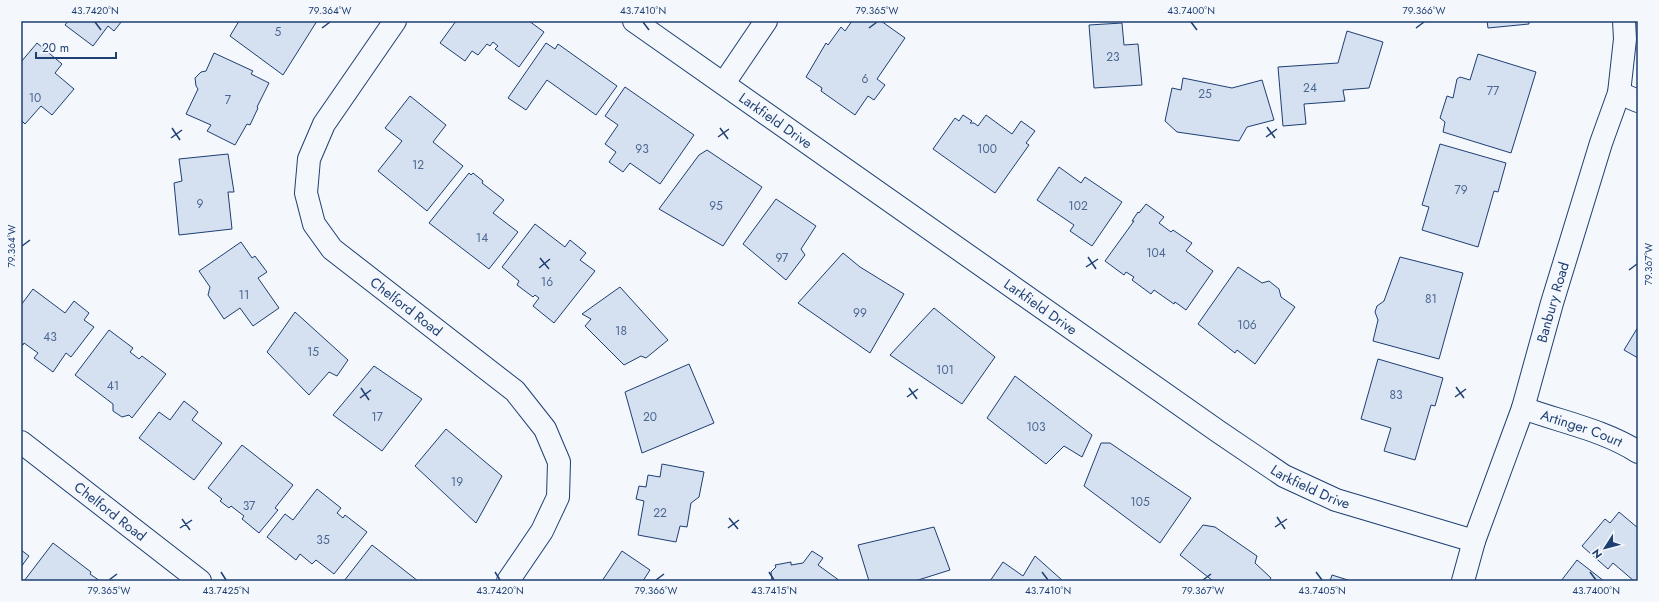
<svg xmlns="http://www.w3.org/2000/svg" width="1659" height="602" viewBox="0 0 1659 602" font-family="Jost,sans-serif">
  <rect width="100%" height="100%" fill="#f4f7fb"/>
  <path fill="#d5e0f0" stroke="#1d3f73" d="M 68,21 L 122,21 L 114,31 L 108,26 L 93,46 L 65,25 Z
    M 239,21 L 317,21 L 283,75 L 230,36 Z
    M 456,21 L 529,21 L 544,32 L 519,67 L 495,49 L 498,46 L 493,42 L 490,46 L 487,44 L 478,55 L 472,51 L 465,61 L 440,43 Z
    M 852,21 L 881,21 L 905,38 L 877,79 L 885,85 L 874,100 L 868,96 L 855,115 L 821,91 L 822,88 L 806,77 L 826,43 L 828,45 L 841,27 L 845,31 Z
    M 1487,21 L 1529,21 L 1529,24 L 1488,28 Z
    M 1122,23 L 1124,45 L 1138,44 L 1142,85 L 1094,88 L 1089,25 Z
    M 1347,31 L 1383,42 L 1369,88 L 1343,90 L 1345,101 L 1304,104 L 1306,124 L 1283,126 L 1278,67 L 1338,63 Z
    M 37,43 L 62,64 L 55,73 L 74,89 L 52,115 L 41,106 L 25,124 L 21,120 L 21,62 Z
    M 546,43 L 555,49 L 558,44 L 617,86 L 596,115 L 547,80 L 526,110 L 508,98 Z
    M 214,53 L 253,71 L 251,74 L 269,83 L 257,107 L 258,108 L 250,125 L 247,124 L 235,145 L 207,131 L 211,125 L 186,114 L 198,89 L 196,86 L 195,78 L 201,72 L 206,71 Z
    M 1478,54 L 1536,72 L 1511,153 L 1443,132 L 1445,122 L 1440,118 L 1447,96 L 1453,98 L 1457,79 L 1460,77 L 1470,80 Z
    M 1183,78 L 1232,88 L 1262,80 L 1274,120 L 1247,127 L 1239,141 L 1177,132 L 1165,121 L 1172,88 L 1181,90 Z
    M 625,87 L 694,135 L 660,184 L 630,163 L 623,172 L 609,162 L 616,152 L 605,144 L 618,125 L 605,116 Z
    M 410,96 L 446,125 L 433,142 L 463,166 L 427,211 L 378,171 L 402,141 L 385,128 Z
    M 963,115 L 972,121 L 970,123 L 974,123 L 978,126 L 986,115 L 1012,134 L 1021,121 L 1035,131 L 1026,143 L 1029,145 L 995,193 L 933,149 L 955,118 L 959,121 Z
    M 1440,144 L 1506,163 L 1498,192 L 1494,191 L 1478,247 L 1422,230 L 1429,207 L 1422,205 Z
    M 707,150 L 762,187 L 723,246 L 659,209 L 699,155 Z
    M 228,154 L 234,192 L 228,192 L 232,229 L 179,235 L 174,183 L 182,181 L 179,159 Z
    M 1059,167 L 1081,183 L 1085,177 L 1122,202 L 1092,246 L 1070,231 L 1074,225 L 1037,200 Z
    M 469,173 L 471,175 L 473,173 L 483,181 L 482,183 L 504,200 L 493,213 L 518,232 L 489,269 L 429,223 Z
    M 776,199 L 816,226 L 801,249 L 805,255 L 786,280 L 743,244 Z
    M 1146,204 L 1164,217 L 1159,223 L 1171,232 L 1173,230 L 1192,243 L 1186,251 L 1213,271 L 1186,310 L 1175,302 L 1174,304 L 1154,290 L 1151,294 L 1132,280 L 1134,277 L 1126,272 L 1124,275 L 1105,261 L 1134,221 L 1132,221 L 1138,212 L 1139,213 Z
    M 535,224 L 565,247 L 570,240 L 586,253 L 580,260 L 595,271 L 554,323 L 533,306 L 539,298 L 535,295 L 533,297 L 517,285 L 519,281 L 502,267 Z
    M 241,242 L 252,258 L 255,256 L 267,272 L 258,278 L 279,308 L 253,326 L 240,308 L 224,319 L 208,295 L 210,287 L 199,271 Z
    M 843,253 L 860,267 L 904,294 L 870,353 L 798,303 Z
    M 1400,257 L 1463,273 L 1439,359 L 1373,341 L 1378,320 L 1375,312 L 1377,306 L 1384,301 Z
    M 1238,267 L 1262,283 L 1269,281 L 1279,289 L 1281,297 L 1295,307 L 1255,364 L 1237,350 L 1235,353 L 1198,324 Z
    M 620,287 L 668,340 L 646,358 L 641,356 L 624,365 L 585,326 L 591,319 L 582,314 Z
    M 33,289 L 65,313 L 74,301 L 89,313 L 84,320 L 94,327 L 71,357 L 66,353 L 53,372 L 34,358 L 38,353 L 24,343 L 23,345 L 21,344 L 21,305 Z
    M 934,308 L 995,357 L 962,404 L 890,355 Z
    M 295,312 L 348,360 L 337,376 L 329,372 L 309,395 L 267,352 Z
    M 1638,327 L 1638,358 L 1624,350 Z
    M 109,330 L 133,348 L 130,352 L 139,359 L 142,356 L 166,374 L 132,418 L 129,415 L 122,417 L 113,411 L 113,404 L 75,375 Z
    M 1378,359 L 1443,378 L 1435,406 L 1431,405 L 1415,460 L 1384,451 L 1391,428 L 1361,419 Z
    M 689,364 L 714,423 L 642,453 L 625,392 Z
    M 374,366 L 422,399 L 382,451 L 333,415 Z
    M 1015,376 L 1092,435 L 1082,457 L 1064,446 L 1046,464 L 987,418 Z
    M 184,401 L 198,412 L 192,420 L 222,443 L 194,480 L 139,438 L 159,412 L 170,420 Z
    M 446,429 L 502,476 L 476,523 L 415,466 Z
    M 1101,443 L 1110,443 L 1191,498 L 1160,543 L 1084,486 Z
    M 242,445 L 293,485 L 275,508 L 278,510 L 259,533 L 242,519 L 244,516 L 231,506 L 229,508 L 220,501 L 222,499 L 208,488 Z
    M 662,464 L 704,472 L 699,497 L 691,503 L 687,527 L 680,526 L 676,542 L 638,535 L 644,501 L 636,499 L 639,486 L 646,487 L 648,475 L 660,477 Z
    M 317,489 L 341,508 L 337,513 L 343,518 L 345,515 L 367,532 L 334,574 L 316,560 L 312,564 L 300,554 L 296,560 L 267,537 L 285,514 L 293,520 Z
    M 1619,512 L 1638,528 L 1638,581 L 1634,581 L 1613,563 L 1608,569 L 1582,546 L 1605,519 L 1610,523 Z
    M 1203,525 L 1215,527 L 1257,556 L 1255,563 L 1271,578 L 1269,581 L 1213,581 L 1180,555 Z
    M 934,527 L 950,570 L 915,581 L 869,581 L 858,545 Z
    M 53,543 L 91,572 L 90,574 L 100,581 L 24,581 Z
    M 372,545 L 418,581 L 344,581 Z
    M 21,550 L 29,556 L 21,567 Z
    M 622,551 L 650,570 L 643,581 L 602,581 Z
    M 812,551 L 823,558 L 818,565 L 840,581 L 772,581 L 771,572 L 776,567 L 775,565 L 791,562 L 791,565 L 803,563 Z
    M 1035,556 L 1063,581 L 990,581 L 1003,562 L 1023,576 Z
    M 1577,560 L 1604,581 L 1561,581 Z
    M 1332,575 L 1351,581 L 1330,581 Z"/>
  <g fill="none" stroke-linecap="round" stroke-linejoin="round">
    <defs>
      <g id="minor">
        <path id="s1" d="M 395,21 L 324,124 L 309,159 L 306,193 L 314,224 L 332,249 L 515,391 L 545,429 L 559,462 L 558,497 L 542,531 L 508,581"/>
        <path id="s2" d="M 634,21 L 1219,432 L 1284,476 L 1336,500 L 1474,541"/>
        <path d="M 724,83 L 766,21"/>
        <path d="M 1619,93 L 1638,101"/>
        <path id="s3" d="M 1523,408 C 1561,422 1604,430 1638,452"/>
        <path id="s4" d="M 21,442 L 200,581"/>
        <path id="s5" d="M 1463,581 L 1474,541 L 1523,408 L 1552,303 L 1601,143 L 1619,93 L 1625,39 L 1624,21"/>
      </g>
    </defs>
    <use href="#minor" stroke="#1d3f73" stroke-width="24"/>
    <use href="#minor" stroke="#f4f7fb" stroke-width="22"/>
  </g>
  <path fill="none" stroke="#1d3f73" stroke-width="1.5" d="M 95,22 L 101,30M 643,22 L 649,30M 1191,22 L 1197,30M 322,28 L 330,22M 869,28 L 877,22M 1416,28 L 1424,22M 1267,127 L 1275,138M 172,128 L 180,140M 720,128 L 728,139M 718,137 L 729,129M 1266,137 L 1277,129M 171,138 L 182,130M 22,246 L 30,240M 1088,257 L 1096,269M 540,258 L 549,269M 1086,267 L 1098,259M 539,268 L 550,259M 1629,270 L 1637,264M 1456,387 L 1464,398M 361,388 L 369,400M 909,388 L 917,399M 907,397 L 918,389M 1455,397 L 1466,389M 360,398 L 371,390M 1277,517 L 1285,529M 729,518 L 738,529M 182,519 L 190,530M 1275,527 L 1287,519M 180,528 L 192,520M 728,528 L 739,520M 221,572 L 226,580M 495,572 L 500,580M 769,572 L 774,580M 1042,572 L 1048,580M 1316,572 L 1322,580M 1590,572 L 1596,580M 109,580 L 117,574M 656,580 L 664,574M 1203,580 L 1211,574"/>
  <g text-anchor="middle" stroke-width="3" stroke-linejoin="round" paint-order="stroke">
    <g font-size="12" fill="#4b6792">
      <text x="278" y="36">5</text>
      <text x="1113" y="61">23</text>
      <text x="865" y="83">6</text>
      <text x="1310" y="92">24</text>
      <text x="1493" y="95">77</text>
      <text x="1205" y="98">25</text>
      <text x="35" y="102">10</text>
      <text x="228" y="104">7</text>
      <text x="642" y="153">93</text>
      <text x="987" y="153">100</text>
      <text x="418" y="169">12</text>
      <text x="1461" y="194">79</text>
      <text x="200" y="208">9</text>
      <text x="716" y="210">95</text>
      <text x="1078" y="210">102</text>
      <text x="482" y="242">14</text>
      <text x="1156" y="257">104</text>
      <text x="782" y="262">97</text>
      <text x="547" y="286">16</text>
      <text x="244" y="299">11</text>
      <text x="1431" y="303">81</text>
      <text x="860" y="317">99</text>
      <text x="1247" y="329">106</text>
      <text x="621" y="335">18</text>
      <text x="50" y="341">43</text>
      <text x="313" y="356">15</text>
      <text x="945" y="374">101</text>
      <text x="113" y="390">41</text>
      <text x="1396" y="399">83</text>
      <text x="377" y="421">17</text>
      <text x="650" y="421">20</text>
      <text x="1036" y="431">103</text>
      <text x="457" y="486">19</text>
      <text x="1140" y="506">105</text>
      <text x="249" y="510">37</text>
      <text x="660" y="517">22</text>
      <text x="323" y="544">35</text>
    </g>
    <g font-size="14" fill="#1d3f73" stroke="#f4f7fb">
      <text dy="5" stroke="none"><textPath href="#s2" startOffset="173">Larkfield Drive</textPath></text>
      <text dy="5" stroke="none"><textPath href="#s5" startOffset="293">Banbury Road</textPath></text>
      <text dy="5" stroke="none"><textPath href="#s1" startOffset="354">Chelford Road</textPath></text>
      <text dy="5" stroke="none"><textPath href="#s2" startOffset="497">Larkfield Drive</textPath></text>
      <text dy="5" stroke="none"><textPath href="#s3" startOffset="62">Artinger Court</textPath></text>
      <text dy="5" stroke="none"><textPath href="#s2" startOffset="822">Larkfield Drive</textPath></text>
      <text dy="5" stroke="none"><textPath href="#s4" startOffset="113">Chelford Road</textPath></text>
    </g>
  </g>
  <rect width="1659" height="602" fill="none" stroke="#f4f7fb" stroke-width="44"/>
  <g transform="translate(1605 548) rotate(234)" stroke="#f4f7fb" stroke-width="3" paint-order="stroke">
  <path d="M0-3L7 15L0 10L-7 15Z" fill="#1d3f73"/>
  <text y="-6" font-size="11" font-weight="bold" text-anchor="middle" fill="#1d3f73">N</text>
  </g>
  <path d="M36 52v6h80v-6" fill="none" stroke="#1d3f73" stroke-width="2"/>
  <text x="42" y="52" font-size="12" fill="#1d3f73" stroke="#f4f7fb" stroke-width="3" paint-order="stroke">20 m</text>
  <rect x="22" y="22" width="1615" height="558" fill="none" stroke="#1d3f73" stroke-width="1.5"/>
  <g font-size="10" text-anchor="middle" fill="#1d3f73">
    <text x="95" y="14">43.7420°N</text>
    <text x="330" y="14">79.364°W</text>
    <text x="643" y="14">43.7410°N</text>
    <text x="877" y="14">79.365°W</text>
    <text x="1191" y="14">43.7400°N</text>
    <text x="1424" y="14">79.366°W</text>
    <text transform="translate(11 246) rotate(-90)" y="4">79.364°W</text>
    <text transform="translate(1648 264) rotate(-90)" y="4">79.367°W</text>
    <text x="109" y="594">79.365°W</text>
    <text x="226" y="594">43.7425°N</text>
    <text x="500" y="594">43.7420°N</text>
    <text x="656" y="594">79.366°W</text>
    <text x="774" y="594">43.7415°N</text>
    <text x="1048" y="594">43.7410°N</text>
    <text x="1203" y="594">79.367°W</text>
    <text x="1322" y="594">43.7405°N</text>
    <text x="1596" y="594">43.7400°N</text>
  </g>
</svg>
